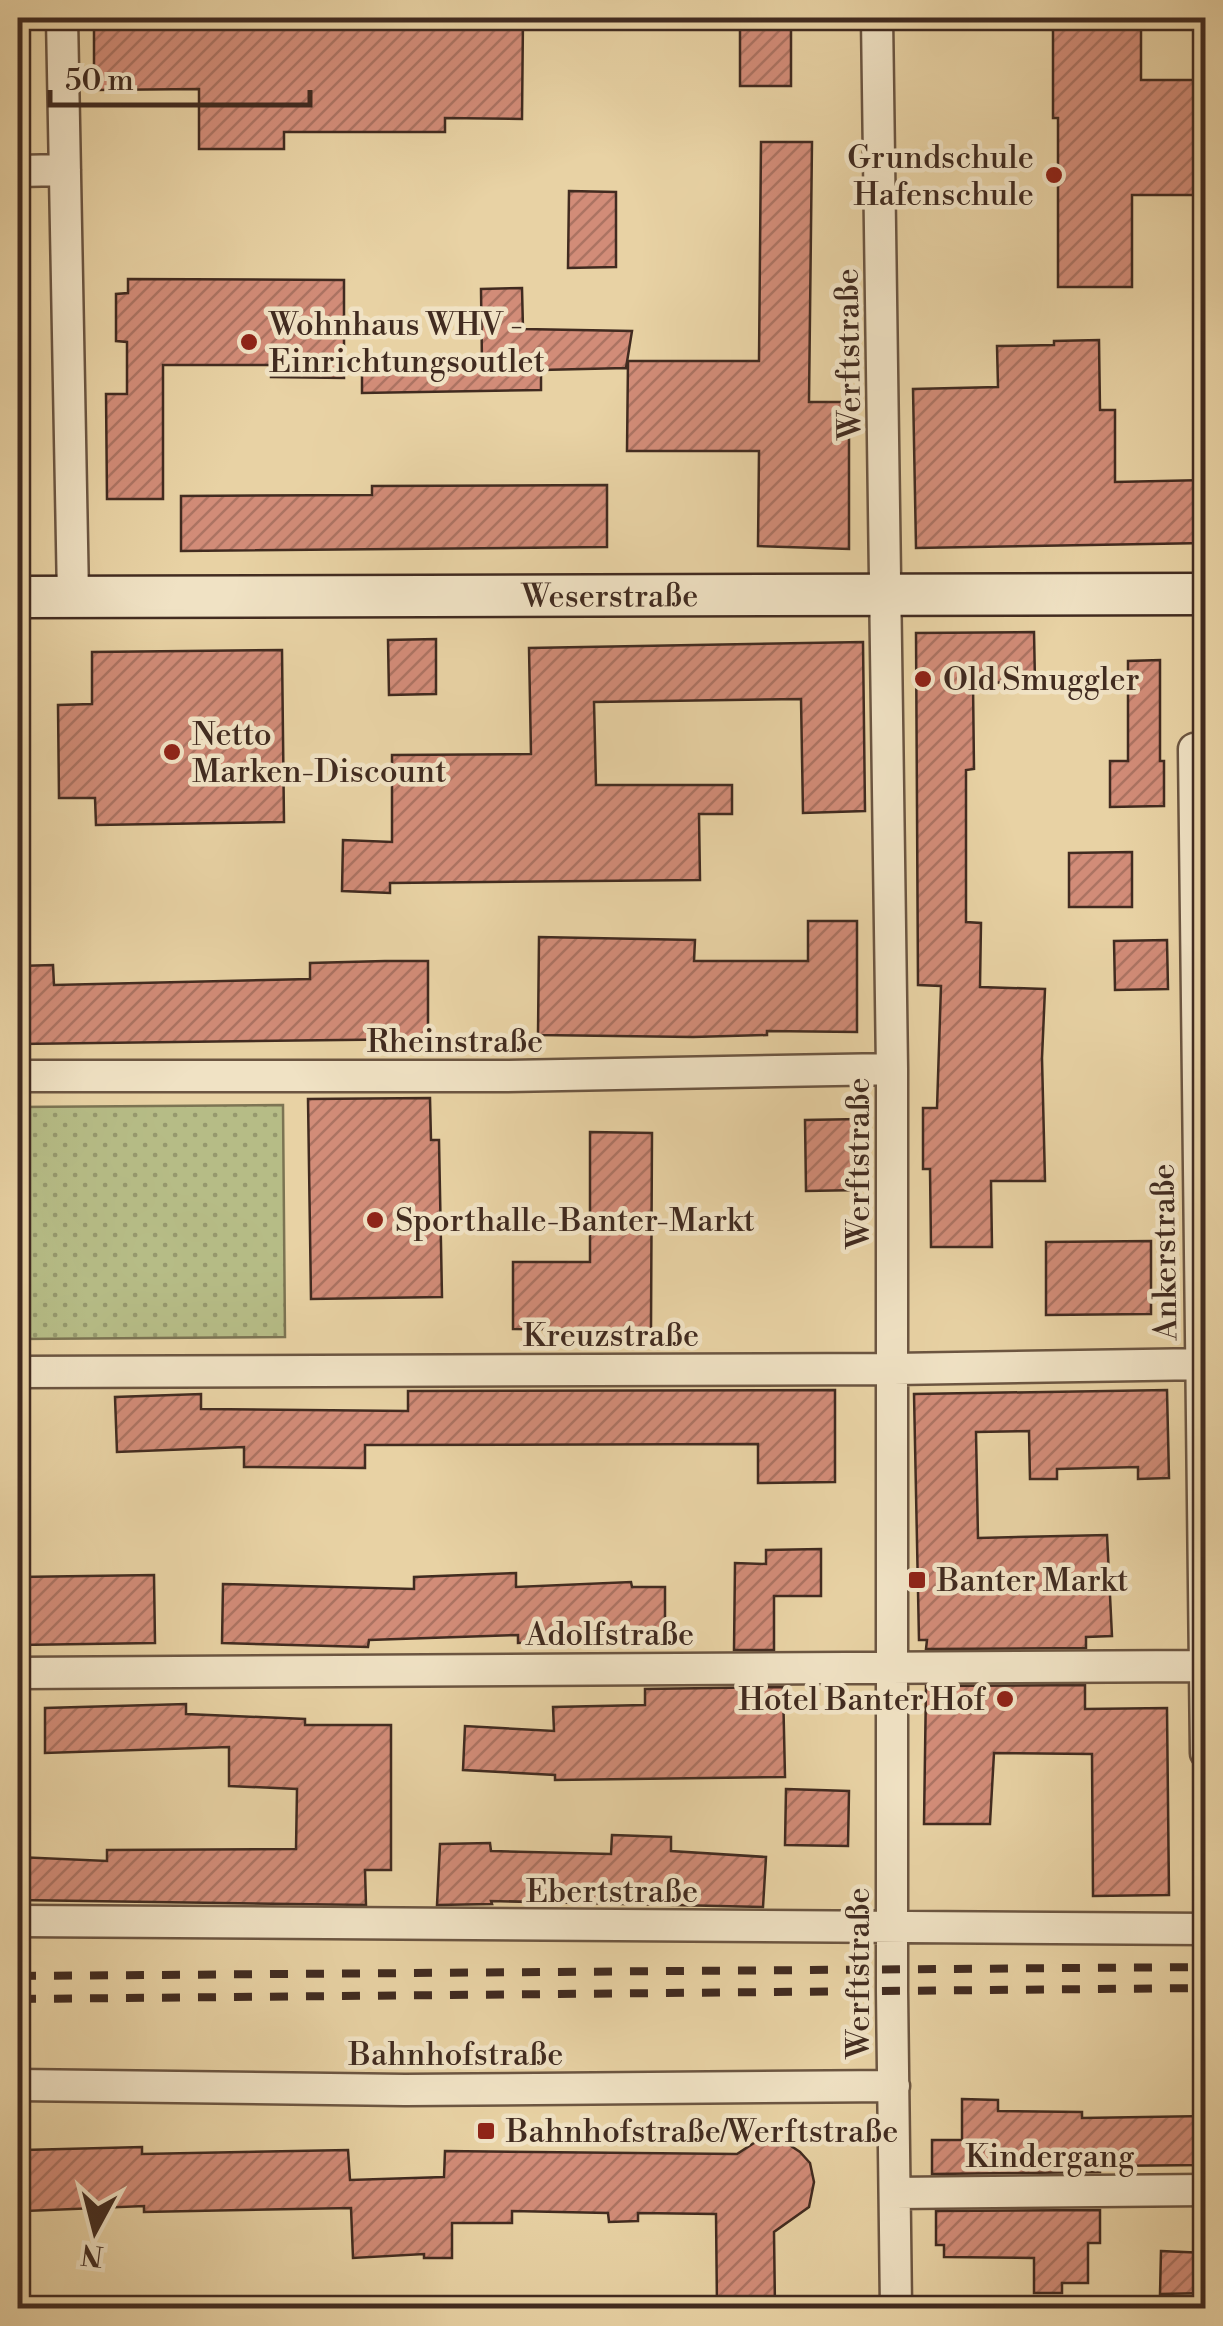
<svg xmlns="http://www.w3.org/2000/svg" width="1223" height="2326" viewBox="0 0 1223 2326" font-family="'Libre Bodoni',serif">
  <defs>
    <pattern id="grass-dots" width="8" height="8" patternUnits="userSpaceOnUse" patternTransform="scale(2.5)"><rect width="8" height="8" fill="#b6bc86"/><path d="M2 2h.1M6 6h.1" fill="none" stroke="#96996d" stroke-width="1.8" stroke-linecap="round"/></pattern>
    <pattern id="building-hatch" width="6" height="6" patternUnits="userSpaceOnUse" patternTransform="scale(2.5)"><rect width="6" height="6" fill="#d28c78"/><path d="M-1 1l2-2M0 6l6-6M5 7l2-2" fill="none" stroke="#ac7362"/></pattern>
  </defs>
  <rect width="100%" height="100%" fill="#e8d2a4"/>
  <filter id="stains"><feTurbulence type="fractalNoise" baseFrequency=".002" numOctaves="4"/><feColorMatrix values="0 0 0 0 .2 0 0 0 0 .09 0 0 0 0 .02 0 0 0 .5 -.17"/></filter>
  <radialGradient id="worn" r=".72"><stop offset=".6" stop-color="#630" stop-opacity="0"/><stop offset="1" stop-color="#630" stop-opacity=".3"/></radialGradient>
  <path fill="url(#grass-dots)" stroke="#7c7453" stroke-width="2.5" d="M 283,1105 L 285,1337 L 19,1339 L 18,1107 Z"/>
  <path fill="url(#building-hatch)" stroke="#412b20" stroke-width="2.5" d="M 94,18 L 523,18 L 522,119 L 445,118 L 445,132 L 284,132 L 284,149 L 199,149 L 199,89 L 94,90 Z
    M 740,18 L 791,18 L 791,86 L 740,86 Z
    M 1053,18 L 1141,18 L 1141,80 L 1206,80 L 1206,195 L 1132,195 L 1132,287 L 1058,287 L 1058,118 L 1053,118 Z
    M 761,142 L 812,142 L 809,402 L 849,402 L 849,549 L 758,546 L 759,451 L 627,451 L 628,361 L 759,361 Z
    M 569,191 L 616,192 L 616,267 L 568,268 Z
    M 128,279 L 344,280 L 344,378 L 271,377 L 271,365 L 163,365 L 163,499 L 107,499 L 106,394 L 127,394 L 127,342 L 116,341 L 116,294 L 128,293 Z
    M 522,288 L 523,329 L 632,331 L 626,368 L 541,370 L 541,390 L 362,393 L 362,366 L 482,364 L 481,289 Z
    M 1099,340 L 1100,410 L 1115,410 L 1115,482 L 1206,480 L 1206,543 L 916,548 L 913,389 L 998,387 L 997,346 L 1054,345 L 1054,341 Z
    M 607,485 L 607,547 L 181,551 L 181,496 L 372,495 L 372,486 Z
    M 1034,632 L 1035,682 L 973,683 L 974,769 L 966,770 L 966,922 L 981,923 L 980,987 L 1045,989 L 1042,1058 L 1045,1181 L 991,1181 L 992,1247 L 931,1247 L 930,1169 L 923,1169 L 923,1108 L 937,1108 L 941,986 L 918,985 L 916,633 Z
    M 436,639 L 436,694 L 389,695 L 388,640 Z
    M 863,642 L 865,811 L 803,813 L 801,699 L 594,702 L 596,785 L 732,785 L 732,814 L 699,814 L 700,880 L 390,883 L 390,893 L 342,891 L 343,840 L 392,842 L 392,755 L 531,754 L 529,648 Z
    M 282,650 L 284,822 L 96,825 L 95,798 L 59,798 L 58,705 L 92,704 L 92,652 Z
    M 1160,660 L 1160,761 L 1164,761 L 1164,806 L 1110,807 L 1110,761 L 1128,761 L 1128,661 Z
    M 1132,852 L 1132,907 L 1069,907 L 1069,853 Z
    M 808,921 L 857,921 L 857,1032 L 767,1031 L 767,1035 L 693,1037 L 538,1035 L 539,937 L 695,940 L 694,961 L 808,961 Z
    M 1167,940 L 1168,989 L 1115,990 L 1114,941 Z
    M 385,961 L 428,961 L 428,1039 L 18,1044 L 18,966 L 53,965 L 54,985 L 310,979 L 310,963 Z
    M 430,1098 L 431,1140 L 439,1140 L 442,1297 L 311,1299 L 308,1099 Z
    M 860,1119 L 862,1190 L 806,1191 L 805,1120 Z
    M 590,1132 L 652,1133 L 651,1330 L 513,1329 L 513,1262 L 590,1262 Z
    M 1151,1241 L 1151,1314 L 1046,1315 L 1046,1242 Z
    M 835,1390 L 835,1482 L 758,1483 L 758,1444 L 365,1445 L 365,1468 L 244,1467 L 244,1447 L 117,1452 L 115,1397 L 201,1394 L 201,1409 L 408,1411 L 408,1391 Z
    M 1167,1390 L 1169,1478 L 1138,1479 L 1138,1467 L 1057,1469 L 1057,1479 L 1030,1479 L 1029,1431 L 976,1432 L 978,1538 L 1107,1535 L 1112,1636 L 1086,1637 L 1086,1648 L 926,1649 L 927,1640 L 919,1640 L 914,1394 Z
    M 821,1549 L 821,1596 L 774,1596 L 774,1650 L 734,1650 L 735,1563 L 766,1564 L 766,1550 Z
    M 516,1573 L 516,1587 L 631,1582 L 632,1587 L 665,1587 L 665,1637 L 518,1643 L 518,1635 L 369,1640 L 368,1647 L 222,1643 L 223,1584 L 414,1589 L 414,1577 Z
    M 154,1575 L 155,1643 L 18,1645 L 18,1577 Z
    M 1085,1685 L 1085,1709 L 1167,1708 L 1169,1895 L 1093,1896 L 1092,1754 L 994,1753 L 990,1824 L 924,1824 L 926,1686 Z
    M 783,1687 L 785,1777 L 555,1780 L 555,1775 L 463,1770 L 465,1726 L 554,1731 L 553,1707 L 645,1705 L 645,1689 Z
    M 186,1704 L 186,1714 L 305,1719 L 305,1725 L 391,1725 L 391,1870 L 365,1870 L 366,1905 L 18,1900 L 18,1857 L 107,1861 L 107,1850 L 296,1849 L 297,1789 L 229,1786 L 229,1747 L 45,1753 L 45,1708 Z
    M 786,1789 L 849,1791 L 848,1846 L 785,1845 Z
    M 612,1835 L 671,1837 L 671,1851 L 766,1857 L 763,1907 L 491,1901 L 492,1904 L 437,1905 L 440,1844 L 490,1843 L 491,1851 L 611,1854 Z
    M 962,2099 L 998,2100 L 998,2111 L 1082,2112 L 1082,2118 L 1206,2116 L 1206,2165 L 1100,2166 L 1100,2172 L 932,2174 L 932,2140 L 962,2140 Z
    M 765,2140 L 788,2144 L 800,2152 L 810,2163 L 814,2182 L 809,2207 L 774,2232 L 775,2308 L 717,2308 L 716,2214 L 638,2213 L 638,2221 L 609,2222 L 608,2213 L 512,2211 L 512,2223 L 452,2223 L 452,2258 L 424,2258 L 424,2254 L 353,2258 L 351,2208 L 144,2212 L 144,2206 L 26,2211 L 24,2150 L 142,2147 L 142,2154 L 348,2150 L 350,2180 L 444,2177 L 445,2151 L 737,2154 L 754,2143 Z
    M 1100,2210 L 1100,2243 L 1088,2243 L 1088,2283 L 1062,2283 L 1062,2293 L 1034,2293 L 1034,2258 L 944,2257 L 944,2245 L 936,2245 L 936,2211 Z
    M 1161,2251 L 1206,2253 L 1206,2293 L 1160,2294 Z"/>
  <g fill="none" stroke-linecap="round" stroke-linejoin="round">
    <defs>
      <path id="street" d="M 62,18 L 73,596
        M 877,18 L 892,1069 L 892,1991 L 896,2308
        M 18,171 L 65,170
        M 1194,749 L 1206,1753
        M 18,1076 L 504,1076 L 892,1069
        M 18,1372 L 894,1369 L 1206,1364
        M 18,1673 L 1204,1666
        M 18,1921 L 1206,1929
        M 18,2085 L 405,2090 L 894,2086
        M 895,2193 L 1206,2190"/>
      <g id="secondary">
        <path id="s1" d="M 18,597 L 1206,594"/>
      </g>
    </defs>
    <use href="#street" stroke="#6b5541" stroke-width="35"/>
    <use href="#secondary" stroke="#412b20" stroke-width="45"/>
    <use href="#street" stroke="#f0e2c4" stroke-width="30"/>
    <use href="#secondary" stroke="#f0e2c4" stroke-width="40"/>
    <path stroke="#412b20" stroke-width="8" stroke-dasharray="18 18" stroke-linecap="butt" d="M 18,1976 L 1206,1967
      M 18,1999 L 1206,1988"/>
  </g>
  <g fill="#8f2418" stroke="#f0e2c4" stroke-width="4">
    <circle cx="1054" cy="175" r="10"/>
    <circle cx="249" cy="342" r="10"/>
    <circle cx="923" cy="679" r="10"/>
    <circle cx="172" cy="752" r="10"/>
    <circle cx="375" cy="1220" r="10"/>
    <rect x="907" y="1570" width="20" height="20" rx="5"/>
    <circle cx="1005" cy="1699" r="10"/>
    <rect x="476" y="2121" width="20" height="20" rx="5"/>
  </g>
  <g text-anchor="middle" stroke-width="9" stroke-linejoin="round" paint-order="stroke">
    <g font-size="32" fill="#412b20" stroke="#f0e2c4" text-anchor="start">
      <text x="1034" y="168" text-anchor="end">Grundschule<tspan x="1034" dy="37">Hafenschule</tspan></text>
      <text x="269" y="335">Wohnhaus WHV -<tspan x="269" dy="37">Einrichtungsoutlet</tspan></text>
      <text x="943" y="690">Old Smuggler</text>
      <text x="192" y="745">Netto<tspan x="192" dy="37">Marken-Discount</tspan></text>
      <text x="395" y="1231">Sporthalle-Banter-Markt</text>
      <text x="937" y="1591">Banter Markt</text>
      <text x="985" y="1710" text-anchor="end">Hotel Banter Hof</text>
      <text x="506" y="2142">Bahnhofstraße/Werftstraße</text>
    </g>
    <g font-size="32" fill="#412b20" stroke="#f0e2c4">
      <text transform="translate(848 354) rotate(-91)" y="11">Werftstraße</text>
      <text dy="11" stroke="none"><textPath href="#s1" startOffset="592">Weserstraße</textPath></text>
      <text x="455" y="1052">Rheinstraße</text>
      <text transform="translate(858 1163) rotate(-90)" y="11">Werftstraße</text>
      <text transform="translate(1164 1252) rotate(-91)" y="11">Ankerstraße</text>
      <text x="611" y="1346">Kreuzstraße</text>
      <text x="610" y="1645">Adolfstraße</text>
      <text x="612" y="1902">Ebertstraße</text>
      <text transform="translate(858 1973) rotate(-90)" y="11">Werftstraße</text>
      <text x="456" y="2065">Bahnhofstraße</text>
      <text x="1050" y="2167">Kindergang</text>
    </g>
  </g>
  <rect width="1223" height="2326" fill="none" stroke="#e8d2a4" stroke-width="60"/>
  <rect x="20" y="20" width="1183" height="2286" fill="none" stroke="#412b20" stroke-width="5"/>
  <rect x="30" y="30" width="1163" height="2266" fill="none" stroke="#412b20" stroke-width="2.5"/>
  <g transform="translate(95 2231) rotate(187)" stroke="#f0e2c4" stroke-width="8" paint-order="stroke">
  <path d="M0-8L18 38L0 25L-18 38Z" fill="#412b20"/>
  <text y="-15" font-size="28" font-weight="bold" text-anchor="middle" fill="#412b20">N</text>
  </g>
  <path d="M50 90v15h260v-15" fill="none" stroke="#412b20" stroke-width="5"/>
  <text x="65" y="90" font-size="30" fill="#412b20" stroke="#f0e2c4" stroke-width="8" paint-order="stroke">50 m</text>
  <rect width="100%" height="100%" filter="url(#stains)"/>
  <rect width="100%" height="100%" fill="url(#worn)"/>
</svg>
